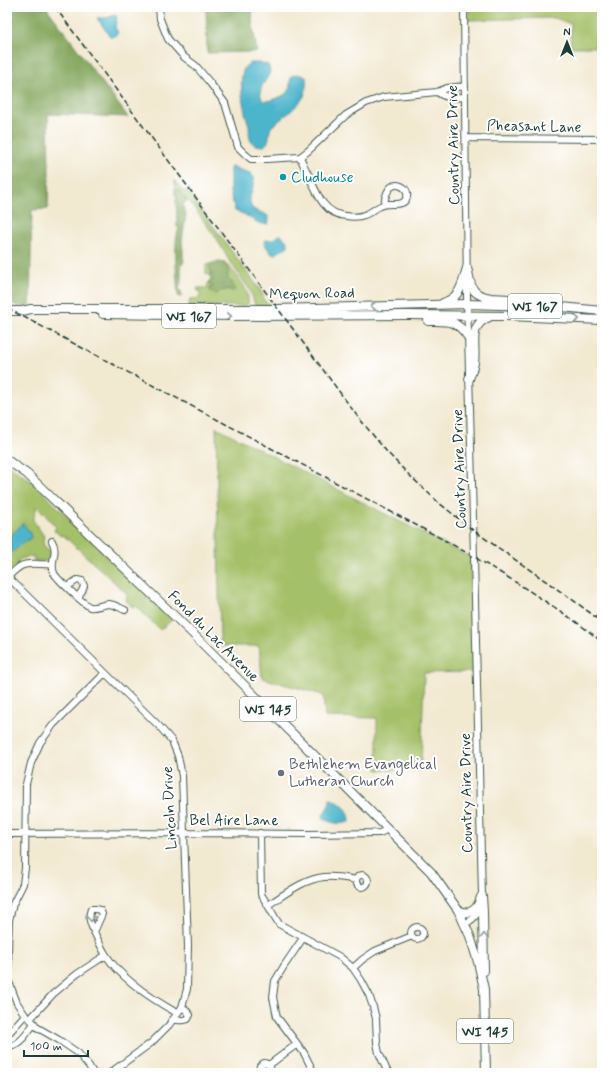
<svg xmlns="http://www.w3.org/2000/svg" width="609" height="1080" viewBox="0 0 609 1080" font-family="Mynerve,sans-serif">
  <rect width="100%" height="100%" fill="#fff"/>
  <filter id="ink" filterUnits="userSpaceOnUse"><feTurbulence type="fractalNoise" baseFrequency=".025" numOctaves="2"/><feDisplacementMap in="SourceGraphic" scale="8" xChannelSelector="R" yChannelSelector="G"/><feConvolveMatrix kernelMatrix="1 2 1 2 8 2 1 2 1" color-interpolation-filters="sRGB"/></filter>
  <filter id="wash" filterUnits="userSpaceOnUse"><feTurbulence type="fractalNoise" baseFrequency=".012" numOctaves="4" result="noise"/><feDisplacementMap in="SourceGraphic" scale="16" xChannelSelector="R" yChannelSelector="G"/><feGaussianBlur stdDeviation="0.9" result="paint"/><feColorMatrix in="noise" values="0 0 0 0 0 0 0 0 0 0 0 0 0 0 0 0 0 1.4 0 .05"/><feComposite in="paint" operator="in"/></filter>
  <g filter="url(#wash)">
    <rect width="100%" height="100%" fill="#f2e9d1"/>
    <path fill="#a4c067" stroke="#627e4e" d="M 469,7 L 602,7 L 602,47 L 571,47 L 571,24 L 555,18 L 468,20 Z
      M 175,180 L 183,191 L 186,191 L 188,192 L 261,291 L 263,295 L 264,301 L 269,304 L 270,306 L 257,306 L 255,305 L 250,290 L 230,262 L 216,238 L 190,202 L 186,201 L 186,199 L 183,198 L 180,190 L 176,190 L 175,191 Z
      M 216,262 L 226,263 C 235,274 250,288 248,304 L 246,306 L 189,306 L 189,304 L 190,299 L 200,298 L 200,291 L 198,291 L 197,288 L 207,288 C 207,283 212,280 210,275 L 206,274 L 206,265 Z
      M 216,427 L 471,558 L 474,672 L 424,673 L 421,770 L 377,770 L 377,718 L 325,717 L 323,695 L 262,678 L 259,646 L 220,646 Z
      M 7,464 L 32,482 L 172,620 L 160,630 L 136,606 L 132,607 L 128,602 L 126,601 L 127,594 L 63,535 L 60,536 L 58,533 L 54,531 L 56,527 L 37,506 L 33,520 L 44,536 C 41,546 45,546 51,552 L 52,555 L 50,560 L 48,561 L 34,561 L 33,556 L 21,559 L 17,561 L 18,565 L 7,574 Z"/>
    <path fill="#83a65c" stroke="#517248" d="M 7,7 L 46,7 L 128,117 L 48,114 L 49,173 L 48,209 L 32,210 L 30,306 L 17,306 L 7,301 Z
      M 206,7 L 253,7 L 252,20 L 257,52 L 207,53 Z
      M 177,190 L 180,190 L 183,197 L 186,198 L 186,200 L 183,206 L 186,214 L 182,241 L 183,251 L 183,257 L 184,261 L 183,263 L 181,264 L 181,281 L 179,289 L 181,291 L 182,296 L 180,297 L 178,296 C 177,284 173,237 179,229 L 177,227 L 176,199 L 178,199 L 175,195 L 175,191 Z
      M 216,262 C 223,261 226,265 230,270 L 228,273 L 228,280 L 231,281 L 233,283 L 233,287 L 235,289 L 233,291 L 227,289 L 226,290 L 220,291 L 217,294 L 212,293 L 210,291 L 210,287 L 213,286 L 209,283 L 209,282 L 214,280 L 210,277 L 210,275 L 212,273 L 210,271 L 210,268 L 209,266 L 210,264 Z"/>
    <path fill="#4db5cb" stroke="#367980" d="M 115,15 L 117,17 L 115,27 L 118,33 L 115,36 L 111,37 L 109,35 L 97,18 L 106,18 Z
      M 250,63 L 261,63 L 268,65 C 276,78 253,84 263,101 C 270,102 286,96 289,90 C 290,88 290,84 290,83 C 291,72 297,73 306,77 C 306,84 307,90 304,96 C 299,106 280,120 271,127 C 268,134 271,141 264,146 L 255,145 C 247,140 250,133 249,125 C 248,122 247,120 246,116 C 243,107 238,75 245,67 C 245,66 249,64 250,63 Z
      M 232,166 C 234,167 236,168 238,169 C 241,171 246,171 250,173 C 260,181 246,196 251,206 C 255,215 273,210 268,224 C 258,225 255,220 247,216 C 244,214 239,212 235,211 L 230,192 L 230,168 Z
      M 279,235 L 281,235 C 284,238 289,242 288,246 L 274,255 L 271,253 L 264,243 L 264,241 L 267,240 L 273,240 Z
      M 23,523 L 30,533 L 31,538 L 20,545 L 7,558 L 7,540 Z
      M 330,799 C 334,799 335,801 339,803 C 346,808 350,812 350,822 C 341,824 333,824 324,819 L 323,815 C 326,809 330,806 330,799 Z"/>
  </g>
  <g filter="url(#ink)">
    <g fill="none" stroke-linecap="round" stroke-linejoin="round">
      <defs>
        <path id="minor" d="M 159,7 L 160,19 L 168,39 L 184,57 L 196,66 L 210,83 L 225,103 L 238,147 L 245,154 L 251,159 L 266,159 L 300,157 L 308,151 L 346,115 L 366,103 L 384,97 L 437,92 L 447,88 L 465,86
          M 464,7 L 467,297 L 474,557 L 482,896 C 480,910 478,917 465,924
          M 437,92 C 446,99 454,97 465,97
          M 466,138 L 602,139
          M 300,157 C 303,164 306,170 309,176 C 317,194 324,214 346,216 C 352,217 359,217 364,215 C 371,213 376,207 383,205 C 390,202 404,208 407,197 C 409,187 397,182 391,187 C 386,191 385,199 384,204
          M 52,541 C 59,553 49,562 54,573 C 56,578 85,605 90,607 C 96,608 102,605 108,604 C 114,604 120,608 125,610
          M 8,577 L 159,726 L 172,741 L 178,756 L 182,776 L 188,946 L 187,989 L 182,1007 L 169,1025 L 151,1043 L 110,1073
          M 7,578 C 19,566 21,563 39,564 C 44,564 48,564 52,565
          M 67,587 L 77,580 L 82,581 L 84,586 L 82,591 L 78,597
          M 260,833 L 261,894 L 279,924 L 340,957 L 353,968 L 361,980 L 369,995 L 373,1007 L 376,1019 L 377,1043 L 379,1053 L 388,1073
          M 7,834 L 184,833 L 309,834 L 380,833 L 388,829
          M356 881a6 6 0 1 1 12 0a6 6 0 1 1-12 0Z
          M 268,905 C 285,894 304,879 324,877 C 335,876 346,878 356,880
          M411 933a6 6 0 1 1 12 0a6 6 0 1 1-12 0Z
          M 94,932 L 102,914 L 100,910 L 96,909 L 91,909 C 87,919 92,927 96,936 C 99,942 102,949 106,955 C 122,980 152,999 177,1013
          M 303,938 L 284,966 L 275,981 L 273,997 L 277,1017 L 304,1053 L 314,1073
          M 353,968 L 363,959 L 375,951 L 412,936
          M 30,1019 L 53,994 L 77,974 L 106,955
          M 173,1019 C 179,1021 183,1021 188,1019 L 190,1015 L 186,1010 L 182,1007
          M 7,1035 L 25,1015
          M 7,1045 C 18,1049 29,1031 34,1023
          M 269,1065 L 297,1044
          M 93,1073 L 89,1066 L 78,1053 L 59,1040 L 38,1028 L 30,1019 L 25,1015 L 17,1003 L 9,982 L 8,950 L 9,920 L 13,904 L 23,884 L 25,868 L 26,784 L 31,763 L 40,743 L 53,725 L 105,673
          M 261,1073 L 259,1070 L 260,1066 L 264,1063 C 270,1064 272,1068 269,1073"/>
        <path id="major" d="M 467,268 C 472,287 469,294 491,298 L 548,301
          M 443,303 C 461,297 462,284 467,268
          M 7,311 L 22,311 L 31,309 L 277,309 L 468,304 L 562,307 L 602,311
          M 103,314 L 234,316 L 407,315 L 508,316 L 602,320
          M 428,321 C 448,321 456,319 468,337
          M 469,379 C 471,374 473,368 474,363 C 477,345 467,326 489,317
          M 7,460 L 27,474 L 192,633 L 431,872 L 458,910 L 470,936 L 478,962 L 484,989 L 486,1073
          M 482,896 L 483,912 L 484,971
          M 458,910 C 471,917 478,908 481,897"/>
      </defs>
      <use href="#minor" stroke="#3f574c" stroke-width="8"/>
      <use href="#major" stroke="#3f574c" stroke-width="10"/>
      <use href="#minor" stroke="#fff" stroke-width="6"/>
      <use href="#major" stroke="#fff" stroke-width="8"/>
      <path stroke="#1f3d34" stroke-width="1.5" stroke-dasharray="6 3" stroke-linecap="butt" d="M 55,7 L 358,417 L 387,452 L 406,472 L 439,503 L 473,530 L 577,603 L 602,622
        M 7,308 L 446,541 C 478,559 510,578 540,598 C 562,612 583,626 602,642"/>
    </g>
    <defs><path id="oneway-chevron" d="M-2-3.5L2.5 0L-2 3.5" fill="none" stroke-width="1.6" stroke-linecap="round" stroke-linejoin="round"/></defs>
    <g stroke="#8f9e9a">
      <use href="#oneway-chevron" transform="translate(373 306) rotate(179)"/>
      <use href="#oneway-chevron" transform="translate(229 316) rotate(1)"/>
      <use href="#oneway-chevron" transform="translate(577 319) rotate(2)"/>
      <use href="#oneway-chevron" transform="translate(91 919) rotate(85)"/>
      <use href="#oneway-chevron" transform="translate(484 936) rotate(-91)"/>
    </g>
  </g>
  <circle fill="#0f9aa8" stroke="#fff" stroke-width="1.5" cx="283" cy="177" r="4"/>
  <circle fill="#6b7280" stroke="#fff" stroke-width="1.5" cx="281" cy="773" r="4"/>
  <g text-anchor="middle" stroke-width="4" stroke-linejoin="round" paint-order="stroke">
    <g fill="#fff" stroke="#627771" stroke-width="1">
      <rect x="508" y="294" width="54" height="24" rx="3"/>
      <rect x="162" y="304" width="54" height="24" rx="3"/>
      <rect x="240" y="697" width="56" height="24" rx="3"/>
      <rect x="457" y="1019" width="56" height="24" rx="3"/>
    </g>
    <g font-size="14" font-weight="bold" fill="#1f3d34">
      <text x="535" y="311">WI 167</text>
      <text x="189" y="321">WI 167</text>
      <text x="268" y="714">WI 145</text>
      <text x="485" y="1036">WI 145</text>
    </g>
    <g font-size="15" fill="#1f3d34" stroke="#fff">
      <text transform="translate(534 126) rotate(1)" y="5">Pheasant Lane</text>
      <text transform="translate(453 145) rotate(-91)" y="5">Country Aire Drive</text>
      <text transform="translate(312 293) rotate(-1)" y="5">Mequon Road</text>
      <text transform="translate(459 469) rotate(-92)" y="5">Country Aire Drive</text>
      <text transform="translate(214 636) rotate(45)" y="5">Fond du Lac Avenue</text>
      <text transform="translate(466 793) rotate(-91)" y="5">Country Aire Drive</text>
      <text transform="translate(169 808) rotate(-93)" y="5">Lincoln Drive</text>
      <text x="234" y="825">Bel Aire Lane</text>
    </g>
    <g font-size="15" fill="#0d838f" stroke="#fff" text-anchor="start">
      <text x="291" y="182">Cludhouse</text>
    </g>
    <g font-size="15" fill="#5b616d" stroke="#fff" text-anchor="start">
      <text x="289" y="769">Bethlehem Evangelical<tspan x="289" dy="17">Lutheran Church</tspan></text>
    </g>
  </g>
  <rect width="609" height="1080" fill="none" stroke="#fff" stroke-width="24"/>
  <g transform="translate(567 42)" stroke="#ffffff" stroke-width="3" paint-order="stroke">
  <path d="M0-3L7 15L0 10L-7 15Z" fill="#1f3d34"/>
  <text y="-6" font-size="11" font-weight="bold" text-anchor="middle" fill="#1f3d34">N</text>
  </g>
  <path d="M24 1050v6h64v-6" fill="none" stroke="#1f3d34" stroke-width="2"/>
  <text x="30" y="1050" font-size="12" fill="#1f3d34" stroke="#ffffff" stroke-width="3" paint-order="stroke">100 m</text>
</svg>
